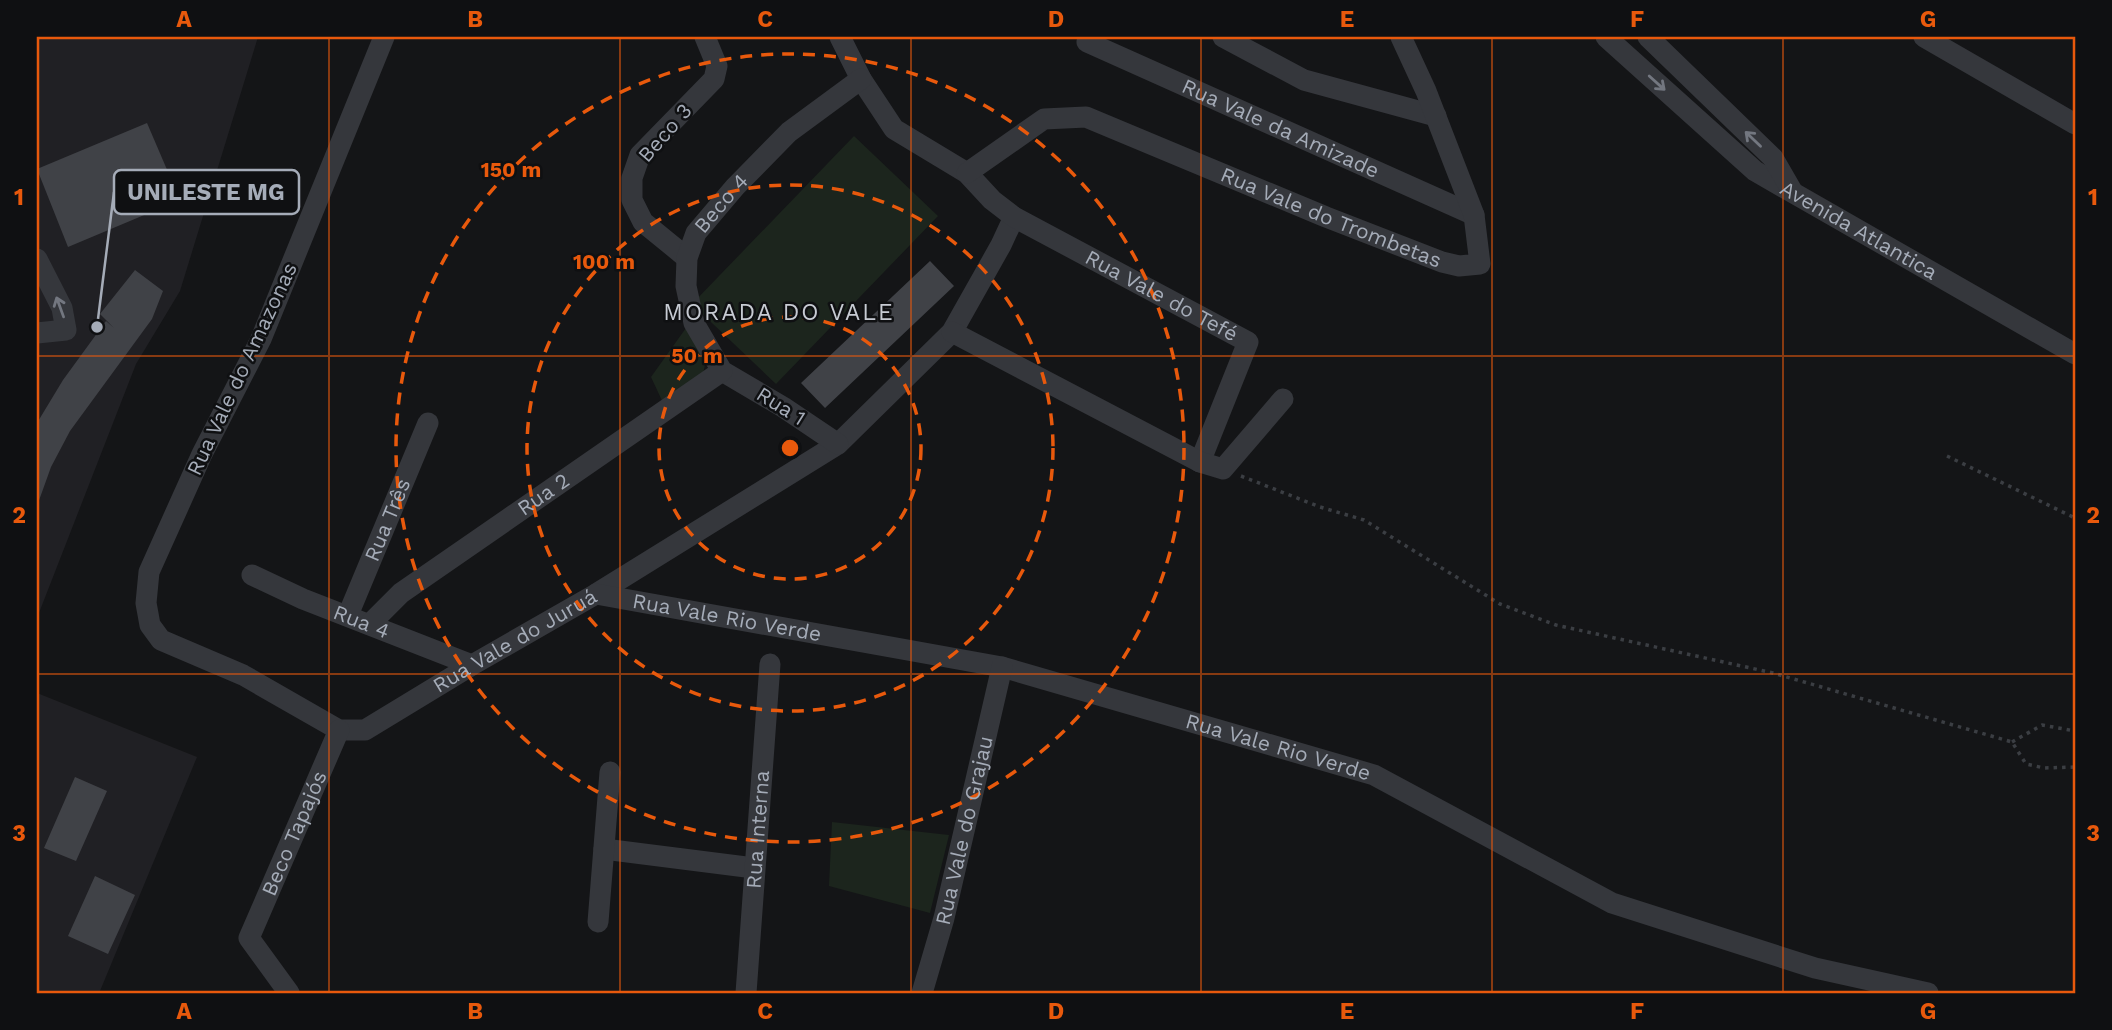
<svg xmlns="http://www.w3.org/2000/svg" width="2112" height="1030" viewBox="0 0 2112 1030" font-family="'Work Sans',sans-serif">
  <rect width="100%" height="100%" fill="#141517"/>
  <path fill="#202024" d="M 37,37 L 258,37 L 180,291 L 136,364 L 37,618 Z
    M 37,693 L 197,757 L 100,991 L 102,993 L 37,993 Z"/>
  <path fill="#1c251d" d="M 854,136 L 938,216 L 776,384 L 692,304 Z
    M 686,328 L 706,360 L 702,379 L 665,407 L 651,377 Z
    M 832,822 L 949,835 L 930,913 L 829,886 Z"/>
  <path fill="#404247" d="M 147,123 L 180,200 L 68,247 L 37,169 Z
    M 930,261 L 954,286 L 825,408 L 801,383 Z
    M 135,270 L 163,291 L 152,319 L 70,431 L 51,467 L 37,506 L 37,423 L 63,380 L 106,321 L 114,328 L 100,314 Z
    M 75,777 L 107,791 L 76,861 L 44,848 Z
    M 95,876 L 135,895 L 108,954 L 68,936 Z"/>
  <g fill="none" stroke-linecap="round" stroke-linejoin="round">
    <path stroke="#3b3e43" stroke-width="3.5" stroke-dasharray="3.5 5" stroke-linecap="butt" d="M 1947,456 L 2075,518
      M 1241,476 L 1320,507 L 1364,520 L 1500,604 L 1556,625 L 1773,673 L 2012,742 L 2026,764 L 2044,768 L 2075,767
      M 2012,742 L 2042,725 L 2075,731"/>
    <g stroke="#35373c" stroke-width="21">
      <path id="s1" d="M 384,37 L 261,339 L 202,454 L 149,572 L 146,603 L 150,625 L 161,640 L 243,675 L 339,730 L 365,730 L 472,665 L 596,594 L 838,444 L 952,332 L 1001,245 L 1014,217"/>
      <path id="s2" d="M 840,37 L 861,79 L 894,129 L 967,173 L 992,200 L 1014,217 L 1248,342 L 1200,462"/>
      <path d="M 1223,37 L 1304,80 L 1436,116"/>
      <path id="s3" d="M 1606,37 L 1755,171 L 2075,354"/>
      <path d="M 1648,37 L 1773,158 L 1792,191"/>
      <path d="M 1924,37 L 2075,124"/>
      <path id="s4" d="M 1087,42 L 1474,215"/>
      <path id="s5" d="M 967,173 L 1044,119 L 1086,117 L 1326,217 L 1442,262 L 1459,266 L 1480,264 L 1474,215 L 1426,91 L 1401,37"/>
      <path d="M 687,258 L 643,222 L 632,200 L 632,178 L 640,155 L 714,79 L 717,66 L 705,37"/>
      <path d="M 37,259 L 62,308 L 66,330 L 37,333"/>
      <path d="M 952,332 L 1200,462 L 1223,469 L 1283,399"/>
      <path id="s6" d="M 838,444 L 783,407 L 722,371 L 694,323 L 686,286 L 687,258 L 696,233 L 735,187 L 789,132 L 861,79"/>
      <path id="s7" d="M 252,575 L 303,599 L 472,665"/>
      <path id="s8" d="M 596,594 L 1002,667 L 1374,775 L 1612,903 L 1815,968 L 1928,993"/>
      <path id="s9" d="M 348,615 L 428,423"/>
      <path id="s10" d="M 370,624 L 401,593 L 722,371"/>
      <path d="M 604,849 L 754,868"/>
      <path d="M 598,922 L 610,772"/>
      <path id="s11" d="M 289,993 L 249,938 L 339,730"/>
      <path id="s12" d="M 746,993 L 770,664"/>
      <path id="s13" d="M 922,993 L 944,918 L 1002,667"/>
    </g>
  </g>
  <defs><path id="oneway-shaft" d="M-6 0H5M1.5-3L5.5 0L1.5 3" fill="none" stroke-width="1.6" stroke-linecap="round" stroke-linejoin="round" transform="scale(1.75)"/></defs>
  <g stroke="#737780">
    <use href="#oneway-shaft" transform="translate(1657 83) rotate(42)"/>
    <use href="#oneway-shaft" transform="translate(1753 139) rotate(-136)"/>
    <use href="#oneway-shaft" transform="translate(60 307) rotate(-110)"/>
  </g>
  <path fill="none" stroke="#e8590c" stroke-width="2" stroke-opacity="0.55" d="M 329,37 L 329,993M 620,37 L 620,993M 911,37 L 911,993M 1201,37 L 1201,993M 1492,37 L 1492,993M 1783,37 L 1783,993M 37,356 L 2075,356M 37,674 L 2075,674"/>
  <g fill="none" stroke="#e8590c" stroke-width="3.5" stroke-dasharray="12 9">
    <circle cx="790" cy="448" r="131"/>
    <circle cx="790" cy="448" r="263"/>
    <circle cx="790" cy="448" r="394"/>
  </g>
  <g text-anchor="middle" stroke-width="5" stroke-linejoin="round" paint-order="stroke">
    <g font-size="21" fill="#a5acb8" stroke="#0f1012">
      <text dy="7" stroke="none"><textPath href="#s4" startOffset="212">Rua Vale da Amizade</textPath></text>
      <text transform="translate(665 133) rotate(-49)" y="7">Beco 3</text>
      <text dy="7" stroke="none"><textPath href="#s6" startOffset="324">Beco 4</textPath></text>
      <text dy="7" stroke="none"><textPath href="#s5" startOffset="401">Rua Vale do Trombetas</textPath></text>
      <text dy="7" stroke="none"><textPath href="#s3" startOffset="320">Avenida Atlantica</textPath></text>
      <text dy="7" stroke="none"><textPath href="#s2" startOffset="424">Rua Vale do Tefé</textPath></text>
      <text transform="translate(242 369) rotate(-65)" y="7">Rua Vale do Amazonas</text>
      <text transform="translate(781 406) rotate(32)" y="7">Rua 1</text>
      <text dy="7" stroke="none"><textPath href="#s10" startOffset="217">Rua 2</textPath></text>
      <text dy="7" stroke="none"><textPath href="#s9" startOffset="103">Rua Três</textPath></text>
      <text dy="7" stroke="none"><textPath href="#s8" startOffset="133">Rua Vale Rio Verde</textPath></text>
      <text dy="7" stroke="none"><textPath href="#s7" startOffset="119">Rua 4</textPath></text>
      <text dy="7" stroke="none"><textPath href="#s1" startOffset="1057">Rua Vale do Juruá</textPath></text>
      <text dy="7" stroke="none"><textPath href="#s8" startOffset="700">Rua Vale Rio Verde</textPath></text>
      <text dy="7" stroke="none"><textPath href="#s12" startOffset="164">Rua Interna</textPath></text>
      <text dy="7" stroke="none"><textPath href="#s13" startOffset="168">Rua Vale do Grajau</textPath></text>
      <text dy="7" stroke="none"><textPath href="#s11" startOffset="182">Beco Tapajós</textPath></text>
    </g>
    <g font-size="23" letter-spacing="2" fill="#c7cbd3" stroke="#0f1012">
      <text x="779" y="320">MORADA DO VALE</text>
    </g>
  </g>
  <circle cx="790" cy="448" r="10" fill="#e8590c" stroke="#0f1012" stroke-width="3.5"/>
  <g font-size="21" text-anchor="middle" font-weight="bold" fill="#e8590c" stroke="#0f1012" stroke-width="5" stroke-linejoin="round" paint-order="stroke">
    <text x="511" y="177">150 m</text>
    <text x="604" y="269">100 m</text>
    <text x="697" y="363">50 m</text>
  </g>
  <path fill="none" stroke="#a5acb8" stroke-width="2.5" d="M97 327L114 192"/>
  <circle fill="#a5acb8" stroke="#0f1012" stroke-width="2.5" cx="97" cy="327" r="7"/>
  <rect fill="#0f1012" stroke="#a5acb8" stroke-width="2.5" x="114" y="170" width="185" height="44" rx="7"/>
  <g font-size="23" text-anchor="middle" font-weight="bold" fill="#a5acb8">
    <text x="206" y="200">UNILESTE MG</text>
  </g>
  <rect width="2112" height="1030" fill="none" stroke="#0f1012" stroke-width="77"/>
  <rect x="38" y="38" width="2036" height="954" fill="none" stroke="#e8590c" stroke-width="2.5"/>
  <g font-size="23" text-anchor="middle" font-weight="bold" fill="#e8590c">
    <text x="184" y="27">A</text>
    <text x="475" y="27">B</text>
    <text x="765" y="27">C</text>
    <text x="1056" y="27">D</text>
    <text x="1347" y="27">E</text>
    <text x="1637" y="27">F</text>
    <text x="1928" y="27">G</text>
    <text x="19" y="205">1</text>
    <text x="2093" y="205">1</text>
    <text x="19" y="523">2</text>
    <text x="2093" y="523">2</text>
    <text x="19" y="841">3</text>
    <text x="2093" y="841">3</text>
    <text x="184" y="1019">A</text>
    <text x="475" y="1019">B</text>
    <text x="765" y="1019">C</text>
    <text x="1056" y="1019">D</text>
    <text x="1347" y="1019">E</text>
    <text x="1637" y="1019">F</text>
    <text x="1928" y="1019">G</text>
  </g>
</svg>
